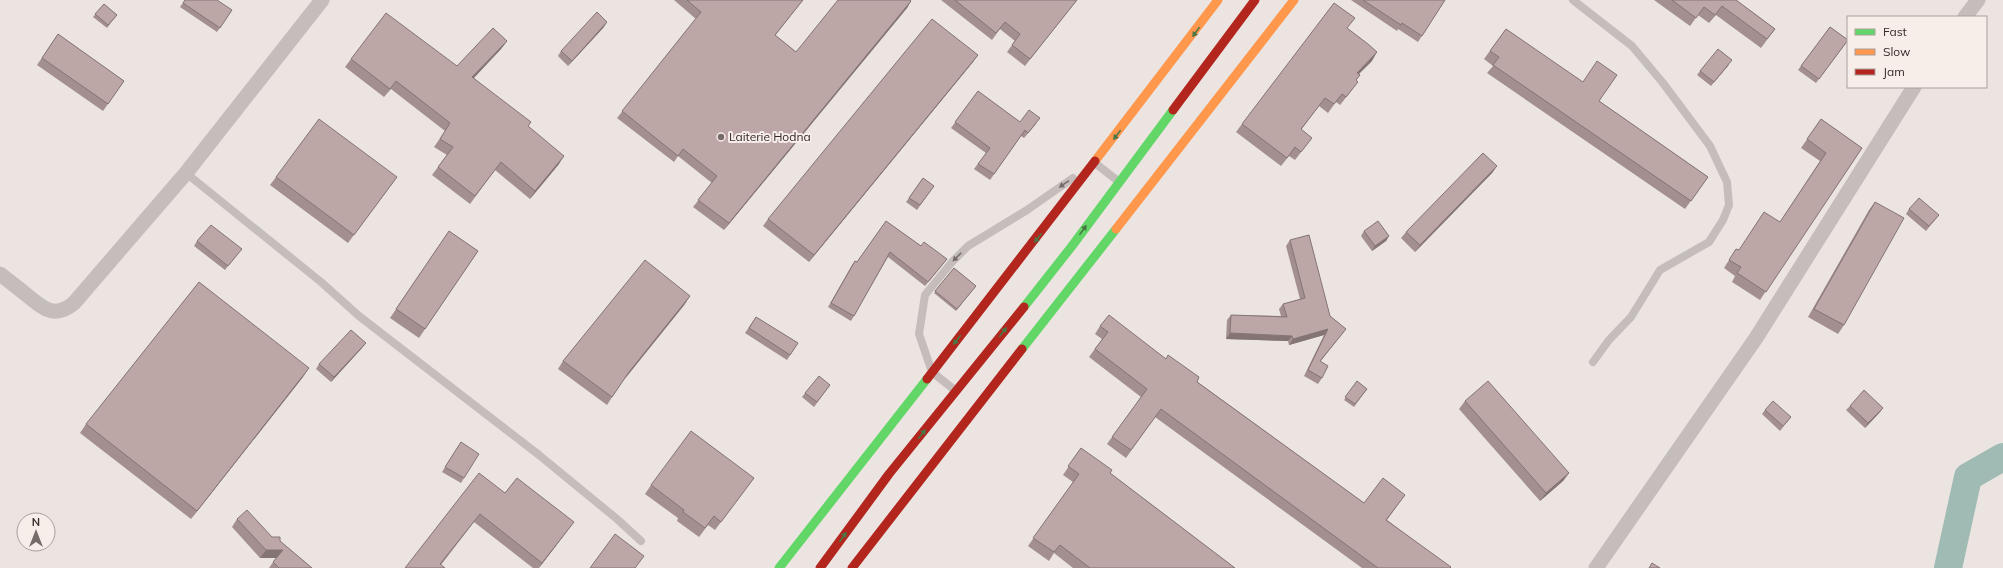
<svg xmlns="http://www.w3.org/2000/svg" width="2003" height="568" viewBox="0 0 2003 568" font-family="Mulish,sans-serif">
  <rect width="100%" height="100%" fill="#ebe4e1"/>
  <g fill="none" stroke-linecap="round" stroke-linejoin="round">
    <path stroke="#a0bbb4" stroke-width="28" d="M 1948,568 L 1968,477 L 2003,457"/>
    <path stroke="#c4bdbb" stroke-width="8" d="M 1573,0 L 1632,46 L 1663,83 L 1710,146 L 1727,182 L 1729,205 L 1723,220 L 1709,242 L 1660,270 L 1631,317 L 1609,340 L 1593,362
      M 1095,163 L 1118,181
      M 186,173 L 321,282 L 359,316 L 539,455 L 617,519 L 641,541
      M 956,391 L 932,372 L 919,334 L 925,295 L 952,262 L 968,246 L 1027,210 L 1073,178"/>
    <path stroke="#c4bdbb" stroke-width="15" d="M 1965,17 L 1978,0
      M 0,274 C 9,281 18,288 28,296 C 44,309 55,319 74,303 L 186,173 L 322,0
      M 1596,568 L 1756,338 L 1914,87"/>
    <path stroke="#63d668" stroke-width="9" d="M 1024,307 L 1072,246 L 1173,110
      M 1022,349 L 1116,229
      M 779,568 L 927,379"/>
    <path stroke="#ff974d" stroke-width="9" d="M 1095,161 L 1218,0
      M 1116,229 L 1294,0"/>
    <path stroke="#b3261e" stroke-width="9" d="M 1173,110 L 1255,0
      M 927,379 L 1095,161
      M 820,568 L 889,474 L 1024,307
      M 852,568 L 1022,349"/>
  </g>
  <path fill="#a38f8f" d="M 185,0 L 232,10 L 217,32 L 180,7 Z
    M 674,0 L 803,0 L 775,35 L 796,52 L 911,1 L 907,8 L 724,230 L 693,207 L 712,183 L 678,156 L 674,162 L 617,118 L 696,19 Z
    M 941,0 L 1077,0 L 1025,66 L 1007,52 L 1015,41 L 1000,29 L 992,40 Z
    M 1351,0 L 1445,0 L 1418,42 L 1398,29 L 1397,31 Z
    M 1654,0 L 1736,0 L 1775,29 L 1761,48 L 1716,15 L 1709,23 L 1698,15 L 1690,26 Z
    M 104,4 L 117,15 L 107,28 L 93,17 Z
    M 604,27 L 568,66 L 558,56 L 561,51 Z
    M 1830,27 L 1848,40 L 1816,83 L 1798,70 Z
    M 1506,29 L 1599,101 L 1708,177 L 1685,209 L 1487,73 L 1493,66 L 1484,59 Z
    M 58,34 L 124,81 L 103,111 L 37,65 Z
    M 507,41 L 501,49 L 474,78 L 528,126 L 559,164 L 530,199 L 495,170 L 470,204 L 432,175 L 447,155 L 434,147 L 445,131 L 391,89 L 384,97 L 345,67 L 351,59 L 457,66 Z
    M 978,55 L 973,62 L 809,262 L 763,226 L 768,219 Z
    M 1372,61 L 1358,74 L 1360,75 L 1356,80 L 1352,90 L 1340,105 L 1336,102 L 1328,113 L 1319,106 L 1301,130 L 1312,138 L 1295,160 L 1289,156 L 1281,166 L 1236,132 L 1242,124 Z
    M 1729,65 L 1711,86 L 1697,75 L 1700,71 Z
    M 978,91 L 1020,122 L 1036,124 L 1024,138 L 1021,136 L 990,180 L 974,169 L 986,153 L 951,128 Z
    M 1821,119 L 1862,148 L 1760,300 L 1732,282 L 1735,276 L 1724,268 L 1736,249 L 1739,250 L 1780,222 L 1820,161 L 1801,148 Z
    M 1497,166 L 1492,173 L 1415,252 L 1401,238 L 1406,232 Z
    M 276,177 L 397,177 L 348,243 L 270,185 Z
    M 923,178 L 934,186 L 917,210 L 906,202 Z
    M 1875,202 L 1844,325 L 1838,334 L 1808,317 L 1869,210 Z
    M 1909,209 L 1939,215 L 1926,231 L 1906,214 Z
    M 886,221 L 921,246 L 947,259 L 925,286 L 888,257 L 851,321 L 828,307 L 852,265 L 855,261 L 857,262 Z
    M 449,231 L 478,251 L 419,338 L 390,318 Z
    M 1364,231 L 1389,236 L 1386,241 L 1372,251 L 1361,236 Z
    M 1290,240 L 1330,316 L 1346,329 L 1320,362 L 1322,378 L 1318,384 L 1304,376 L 1324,335 L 1289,345 L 1288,341 L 1226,339 L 1227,320 L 1231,315 L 1281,316 L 1279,309 L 1283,304 L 1300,299 L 1286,246 Z
    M 197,241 L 238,253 L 225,270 L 194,246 Z
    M 954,268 L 976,286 L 956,311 L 934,293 Z
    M 685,304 L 624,379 L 607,405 L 558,369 L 563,361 Z
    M 756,317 L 798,343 L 787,360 L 745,333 Z
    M 1100,326 L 1166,359 L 1364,503 L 1405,495 L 1387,520 L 1450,568 L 1362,568 L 1155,417 L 1126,458 L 1107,444 L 1141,397 L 1089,357 L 1102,339 L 1095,334 Z
    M 362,348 L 331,382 L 316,369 L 319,364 Z
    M 303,377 L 191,519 L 80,433 L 86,424 Z
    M 1357,381 L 1367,389 L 1354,407 L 1344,400 Z
    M 830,385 L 814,407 L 802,397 L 805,393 Z
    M 1465,401 L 1569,473 L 1563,481 L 1540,501 L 1459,409 Z
    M 1850,406 L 1883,408 L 1880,412 L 1865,428 L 1846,410 Z
    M 1765,410 L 1791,417 L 1780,431 L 1762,414 Z
    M 461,442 L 464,478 L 461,483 L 442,472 Z
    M 1081,448 L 1110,473 L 1235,568 L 1073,568 L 1054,553 L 1049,561 L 1028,546 L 1073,482 L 1063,475 Z
    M 754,478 L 715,530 L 708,525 L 699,537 L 677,521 L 678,518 L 645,494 L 651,485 Z
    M 505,493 L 568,530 L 539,568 L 533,568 L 474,522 L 441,565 L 405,568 Z
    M 237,519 L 280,541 L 312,568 L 269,568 L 276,558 L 260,558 L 232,527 Z"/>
  <path fill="#847474" d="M 803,0 L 770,42 L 775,35 Z
    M 911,1 L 907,8 L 724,230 L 729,223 Z
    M 607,22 L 604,27 L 568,66 L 572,61 Z
    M 507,41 L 501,49 L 467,85 L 472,77 Z
    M 1377,52 L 1372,61 L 1351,82 L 1357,73 Z
    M 978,55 L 973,62 L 809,262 L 814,255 Z
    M 564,156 L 559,164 L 530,199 L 535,191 Z
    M 1497,166 L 1492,173 L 1415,252 L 1420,245 Z
    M 1389,236 L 1386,241 L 1372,251 L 1375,246 Z
    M 690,296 L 685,304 L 624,380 L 629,372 Z
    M 1328,329 L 1324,335 L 1289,345 L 1293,339 Z
    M 1230,333 L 1292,336 L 1288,341 L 1226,339 Z
    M 366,343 L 362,348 L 331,382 L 334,377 Z
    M 309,368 L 303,377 L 191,519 L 197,511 Z
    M 1883,408 L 1880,412 L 1865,428 L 1868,423 Z
    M 1569,473 L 1563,481 L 1540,501 L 1546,493 Z
    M 574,522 L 568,530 L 539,568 L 542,563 Z
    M 266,550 L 283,550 L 277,558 L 260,558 Z"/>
  <path fill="#bda6a6" stroke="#847474" d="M 185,0 L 217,0 L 232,10 L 220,28 L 183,3 Z
    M 687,0 L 803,0 L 775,35 L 796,52 L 838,0 L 910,0 L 911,1 L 729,223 L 698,200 L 717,176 L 683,149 L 678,156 L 622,111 L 701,12 Z
    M 955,0 L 1077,0 L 1030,59 L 1012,45 L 1020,34 L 1005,22 L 996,33 Z
    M 1363,0 L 1445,0 L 1422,36 L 1402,23 L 1401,25 Z
    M 1672,0 L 1736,0 L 1775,29 L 1767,39 L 1722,6 L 1715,15 L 1704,7 L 1696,18 Z
    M 1334,3 L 1355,18 L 1347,28 L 1368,44 L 1377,52 L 1357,73 L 1360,75 L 1356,80 L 1358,82 L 1346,97 L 1342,94 L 1334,104 L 1325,98 L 1301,129 L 1312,138 L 1301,152 L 1295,147 L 1287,158 L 1242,124 Z
    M 104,4 L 117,15 L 108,25 L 95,14 Z
    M 597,12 L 607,22 L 572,61 L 561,51 Z
    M 386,13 L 457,66 L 493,28 L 507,41 L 472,77 L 531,122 L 528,126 L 564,156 L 535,191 L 501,162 L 475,196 L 438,167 L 453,147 L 440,139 L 450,123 L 396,81 L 390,89 L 351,59 Z
    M 932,19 L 978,55 L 814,255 L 768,219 Z
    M 1830,27 L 1848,40 L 1819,79 L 1801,66 Z
    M 1506,29 L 1583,82 L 1597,61 L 1617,75 L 1599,101 L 1708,177 L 1691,201 L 1493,65 L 1499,57 L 1490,51 Z
    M 58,34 L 124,81 L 108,104 L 42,58 Z
    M 1718,49 L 1732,60 L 1714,82 L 1700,71 Z
    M 978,91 L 1020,122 L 1029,110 L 1040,118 L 1028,133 L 1025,130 L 994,174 L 978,164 L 990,148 L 955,122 Z
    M 319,119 L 397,177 L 354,235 L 276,177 Z
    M 1821,119 L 1862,148 L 1766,292 L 1737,273 L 1741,267 L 1729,260 L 1736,249 L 1739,250 L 1764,212 L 1780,222 L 1826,153 L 1807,139 Z
    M 1483,153 L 1497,166 L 1420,245 L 1406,232 Z
    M 923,178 L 934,186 L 920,205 L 909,198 Z
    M 1919,198 L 1939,215 L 1929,226 L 1909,209 Z
    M 1875,202 L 1904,218 L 1844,325 L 1814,309 Z
    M 886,221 L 921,246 L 924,242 L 947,259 L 928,282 L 890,252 L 854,316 L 831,303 L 855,261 L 857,262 Z
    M 1378,221 L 1389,236 L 1375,246 L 1364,231 Z
    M 211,225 L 242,249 L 228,266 L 197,241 Z
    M 449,231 L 478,251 L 425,329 L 396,309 Z
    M 1309,235 L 1330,316 L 1346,329 L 1320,361 L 1328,366 L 1322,378 L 1308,370 L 1328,329 L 1293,339 L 1292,336 L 1230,333 L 1231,315 L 1287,317 L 1283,304 L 1305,298 L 1290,240 Z
    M 645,260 L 690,296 L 629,372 L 612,397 L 563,361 Z
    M 954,268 L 976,286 L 957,309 L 935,291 Z
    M 199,282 L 309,368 L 197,511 L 86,424 Z
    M 1109,315 L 1166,359 L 1168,355 L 1199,377 L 1197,382 L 1364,503 L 1383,478 L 1405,495 L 1386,520 L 1451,567 L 1450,568 L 1378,568 L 1161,409 L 1131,450 L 1112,437 L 1147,389 L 1095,349 L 1108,332 L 1100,326 Z
    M 756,317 L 798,343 L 790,355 L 749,328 Z
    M 351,330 L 366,343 L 334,377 L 319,364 Z
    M 819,376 L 830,385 L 817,402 L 805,393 Z
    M 1357,381 L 1367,389 L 1355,404 L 1345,397 Z
    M 1488,381 L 1569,473 L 1546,493 L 1465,401 Z
    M 1864,390 L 1883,408 L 1868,423 L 1850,406 Z
    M 1773,401 L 1791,417 L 1783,426 L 1765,410 Z
    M 691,431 L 754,478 L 721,522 L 714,516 L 705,528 L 683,512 L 684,510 L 651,485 Z
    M 461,442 L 479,454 L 464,478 L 445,467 Z
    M 1081,448 L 1112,470 L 1110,473 L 1235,568 L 1090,568 L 1060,545 L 1054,552 L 1033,538 L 1079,474 L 1068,466 Z
    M 479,473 L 505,493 L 517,478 L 574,522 L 542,563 L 480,514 L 440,564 L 445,568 L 405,568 Z
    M 247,510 L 272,537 L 280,537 L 280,541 L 312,568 L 279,568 L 273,562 L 283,550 L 266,550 L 237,519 Z
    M 615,534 L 644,556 L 635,568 L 590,568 Z
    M 1652,563 L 1660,568 L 1649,568 Z"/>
  <defs><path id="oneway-solid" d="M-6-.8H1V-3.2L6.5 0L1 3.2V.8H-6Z"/></defs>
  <g fill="#4a7745">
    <use href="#oneway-solid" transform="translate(1196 32) rotate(126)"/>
    <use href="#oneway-solid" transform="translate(1117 135) rotate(127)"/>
    <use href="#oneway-solid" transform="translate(1083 230) rotate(-54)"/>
    <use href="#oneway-solid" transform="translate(1038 238) rotate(128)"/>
    <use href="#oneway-solid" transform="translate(1003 332) rotate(-52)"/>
    <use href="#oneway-solid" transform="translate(957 340) rotate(128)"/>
    <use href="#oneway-solid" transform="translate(922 434) rotate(-51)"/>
    <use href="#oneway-solid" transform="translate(843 537) rotate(-54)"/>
  </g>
  <g fill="#756c6b">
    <use href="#oneway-solid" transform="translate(1064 184) rotate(145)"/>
    <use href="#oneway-solid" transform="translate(957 257) rotate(135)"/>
  </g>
  <circle fill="#756b69" stroke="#f7ede9" stroke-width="1.5" cx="721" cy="137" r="4"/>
  <g text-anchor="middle" stroke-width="4" stroke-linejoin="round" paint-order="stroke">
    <g font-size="12" fill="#352a29" stroke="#f7ede9" text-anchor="start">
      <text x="729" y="141">Laiterie Hodna</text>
    </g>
  </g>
  <rect x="1847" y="16" width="140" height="72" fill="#f7ede9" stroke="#a99f9c"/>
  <rect x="1855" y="29" width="20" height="6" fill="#63d668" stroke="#a99f9c"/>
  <text x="1883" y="36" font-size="12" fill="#352a29">Fast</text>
  <rect x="1855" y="49" width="20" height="6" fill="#ff974d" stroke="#a99f9c"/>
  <text x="1883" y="56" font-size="12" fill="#352a29">Slow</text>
  <rect x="1855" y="69" width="20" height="6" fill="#b3261e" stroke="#a99f9c"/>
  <text x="1883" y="76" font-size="12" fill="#352a29">Jam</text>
  <g transform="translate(36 532)"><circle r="19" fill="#f7ede9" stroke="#a99f9c"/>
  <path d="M0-3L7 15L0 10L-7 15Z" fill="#756b69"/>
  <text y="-6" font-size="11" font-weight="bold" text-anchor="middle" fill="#352a29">N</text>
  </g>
</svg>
